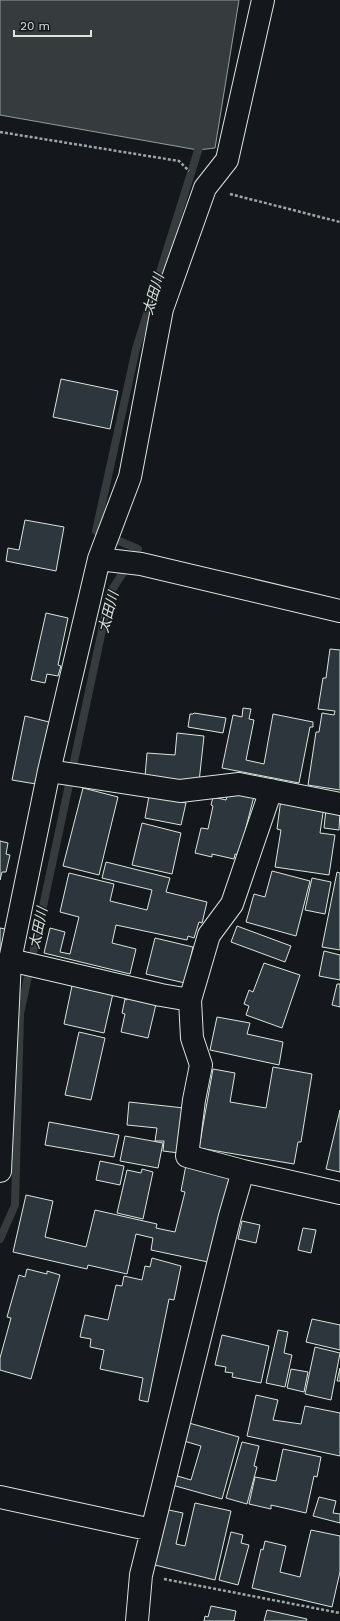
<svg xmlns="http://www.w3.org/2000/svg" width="340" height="1621" viewBox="0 0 340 1621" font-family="'Work Sans','Noto Sans JP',sans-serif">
  <rect width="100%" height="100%" fill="#14181c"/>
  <path fill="#363b3e" stroke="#939e99" d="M 0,0 L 239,0 L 215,148 L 198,150 L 0,115 Z"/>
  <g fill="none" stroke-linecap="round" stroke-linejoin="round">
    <path stroke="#363b3e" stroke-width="8" d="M 0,1239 L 15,1205 L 20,1014 L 110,593 L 138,549 L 96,531 L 136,349 L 201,141"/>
  </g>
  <path fill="#2c363c" stroke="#d8e6dc" d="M 61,379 L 118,391 L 110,429 L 53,417 Z
    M 25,520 L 64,527 L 56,571 L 6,561 L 8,548 L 19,550 Z
    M 46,613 L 68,618 L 58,665 L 61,666 L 58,676 L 47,674 L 45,683 L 31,680 Z
    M 330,649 L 340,650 L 340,790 L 308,785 L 316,732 L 319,732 L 322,713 L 334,715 L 335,711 L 318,709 L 323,678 L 326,678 Z
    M 243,708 L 251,709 L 249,719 L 254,720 L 246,760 L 264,764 L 273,714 L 313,722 L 313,727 L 310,727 L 299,783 L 222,768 L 233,715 L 242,717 Z
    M 194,713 L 226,718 L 223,733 L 188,727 L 190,714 L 193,714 Z
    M 25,716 L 49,722 L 36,784 L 12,780 Z
    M 177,733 L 204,736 L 199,782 L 145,777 L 147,753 L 175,755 Z
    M 83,788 L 118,797 L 99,875 L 63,866 Z
    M 229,790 L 254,796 L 239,855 L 235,854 L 234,859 L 212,854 L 212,857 L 195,853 L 201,828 L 208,829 L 213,806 L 211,805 L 213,797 L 226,800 Z
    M 149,796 L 186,803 L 181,825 L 145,818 Z
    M 281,799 L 324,806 L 320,833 L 335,835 L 329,875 L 275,867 L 281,830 L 277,829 Z
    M 326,809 L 340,811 L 339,830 L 324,828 Z
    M 142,823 L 181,833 L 172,874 L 132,865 Z
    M 0,841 L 8,843 L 6,854 L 10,855 L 6,872 L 2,872 L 0,880 Z
    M 106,862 L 170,878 L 166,892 L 207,902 L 202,923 L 199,922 L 194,938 L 188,936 L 187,940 L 116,925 L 112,943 L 136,949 L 130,974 L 44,953 L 50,928 L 65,932 L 60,952 L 70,954 L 79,917 L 60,912 L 69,873 L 114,884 L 110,901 L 147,910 L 152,890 L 102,878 Z
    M 272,871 L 310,881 L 296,936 L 246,922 L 254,894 L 265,897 Z
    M 337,872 L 340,873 L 340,950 L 322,947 Z
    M 312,878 L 331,882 L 325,914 L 305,910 Z
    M 237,926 L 291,946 L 285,962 L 231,942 Z
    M 0,928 L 5,929 L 2,950 L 0,949 Z
    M 155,938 L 193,947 L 185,983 L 146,974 Z
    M 324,951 L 340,955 L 340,980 L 319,976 Z
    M 264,963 L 300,975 L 282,1028 L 246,1015 L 249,1006 L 244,1004 L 249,990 L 253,992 Z
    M 73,981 L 114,989 L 104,1033 L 64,1024 Z
    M 337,984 L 340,984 L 340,1007 L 332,1005 Z
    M 128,994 L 157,1000 L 148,1038 L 121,1032 L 125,1014 L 122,1013 L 125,999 L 127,1000 Z
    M 217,1017 L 250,1023 L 247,1034 L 283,1042 L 279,1065 L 210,1050 Z
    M 79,1032 L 105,1038 L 91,1100 L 65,1095 Z
    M 273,1067 L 312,1074 L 301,1142 L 298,1142 L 294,1164 L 199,1148 L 213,1069 L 235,1073 L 230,1102 L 266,1108 Z
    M 129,1102 L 184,1108 L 179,1153 L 163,1151 L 164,1141 L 155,1141 L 157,1128 L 127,1125 Z
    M 340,1110 L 340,1172 L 326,1169 Z
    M 49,1122 L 119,1135 L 114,1157 L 45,1145 Z
    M 125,1136 L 163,1143 L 158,1168 L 120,1161 Z
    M 100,1161 L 124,1166 L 120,1185 L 96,1180 Z
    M 186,1165 L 230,1174 L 211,1257 L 208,1262 L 151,1250 L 153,1238 L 136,1234 L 127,1274 L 88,1265 L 87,1269 L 13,1252 L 26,1195 L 53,1201 L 45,1237 L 86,1247 L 95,1210 L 157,1224 L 156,1228 L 175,1232 L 185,1192 L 181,1191 Z
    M 142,1169 L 153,1172 L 143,1219 L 117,1213 L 127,1170 L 141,1173 Z
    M 242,1221 L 260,1225 L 256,1243 L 238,1239 Z
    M 303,1228 L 316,1230 L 311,1253 L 298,1250 Z
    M 152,1258 L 181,1266 L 174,1300 L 169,1299 L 148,1402 L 139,1400 L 143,1378 L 100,1369 L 104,1350 L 90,1347 L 91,1339 L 80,1337 L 85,1315 L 108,1320 L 116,1285 L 122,1286 L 124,1276 L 142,1280 L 145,1266 L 150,1267 Z
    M 27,1269 L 47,1274 L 47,1271 L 60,1275 L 31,1379 L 0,1370 L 0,1358 L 11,1318 L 7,1317 L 19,1275 L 25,1277 Z
    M 312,1319 L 340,1325 L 340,1350 L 306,1342 Z
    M 278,1330 L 288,1332 L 284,1353 L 292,1355 L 285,1387 L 266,1383 Z
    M 222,1335 L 269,1346 L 261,1383 L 232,1377 L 233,1373 L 225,1372 L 226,1367 L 215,1365 Z
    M 315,1347 L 340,1353 L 331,1400 L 305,1394 Z
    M 340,1368 L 340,1381 L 337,1381 Z
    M 291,1369 L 308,1372 L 304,1392 L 287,1388 Z
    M 256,1395 L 278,1400 L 273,1420 L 301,1424 L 305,1406 L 340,1413 L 340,1456 L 247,1436 Z
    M 189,1423 L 239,1437 L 222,1499 L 172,1485 L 174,1475 L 191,1480 L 201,1446 L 184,1441 Z
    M 242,1442 L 259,1446 L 254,1466 L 257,1467 L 247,1504 L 226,1498 Z
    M 283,1449 L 321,1457 L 317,1477 L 314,1476 L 306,1513 L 271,1505 L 271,1509 L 249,1504 L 255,1477 L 276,1481 Z
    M 319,1497 L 336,1501 L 333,1513 L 340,1514 L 340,1523 L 313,1516 Z
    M 195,1503 L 231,1511 L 215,1580 L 151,1564 L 164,1509 L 183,1513 L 176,1544 L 185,1546 Z
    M 311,1530 L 340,1536 L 340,1572 L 332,1607 L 252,1588 L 261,1549 L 263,1550 L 265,1541 L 286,1546 L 280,1572 L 300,1577 Z
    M 231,1532 L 243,1535 L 241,1543 L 249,1545 L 238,1585 L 219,1580 Z
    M 211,1606 L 236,1611 L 234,1621 L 204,1621 L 205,1616 L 208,1617 Z
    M 267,1610 L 307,1619 L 306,1621 L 264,1621 Z"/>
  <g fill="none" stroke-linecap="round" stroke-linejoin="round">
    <defs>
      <path id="minor" d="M 99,559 L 141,564 L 340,611
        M 49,771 L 180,791 L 239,784 L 340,804
        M 271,790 L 232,904 L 209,935 L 190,1000 L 192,1038 L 201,1065 L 194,1100 L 187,1156 L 243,1171 L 340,1193
        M 10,960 L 161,995 L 190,1000
        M 0,1171 L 10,960 L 49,771 L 99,559 L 130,477 L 162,309 L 205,188 L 227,160 L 263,0
        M 0,1497 L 152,1530
        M 137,1621 L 141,1575 L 230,1216 L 243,1171"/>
    </defs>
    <use href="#minor" stroke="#d8e6dc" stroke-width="24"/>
    <path stroke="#9da8a2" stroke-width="2.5" stroke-dasharray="3 2" stroke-linecap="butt" d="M 0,132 L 179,161 L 189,171
      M 230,194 L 340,222
      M 164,1579 L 340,1613"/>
    <use href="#minor" stroke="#14181c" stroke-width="22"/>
  </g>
  <g text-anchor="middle" stroke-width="3" stroke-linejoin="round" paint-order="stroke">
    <g font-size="14" font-style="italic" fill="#d8e6dc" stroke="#14181c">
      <text transform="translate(153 294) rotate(-73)" y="5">太田川</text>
      <text transform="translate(108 612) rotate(-75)" y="5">太田川</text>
      <text transform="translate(38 928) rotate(-78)" y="5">太田川</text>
    </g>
  </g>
  <path d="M14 30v6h77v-6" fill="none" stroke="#d8e6dc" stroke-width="2"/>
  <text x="20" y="30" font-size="12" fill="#d8e6dc" stroke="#14181c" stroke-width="3" paint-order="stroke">20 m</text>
</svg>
